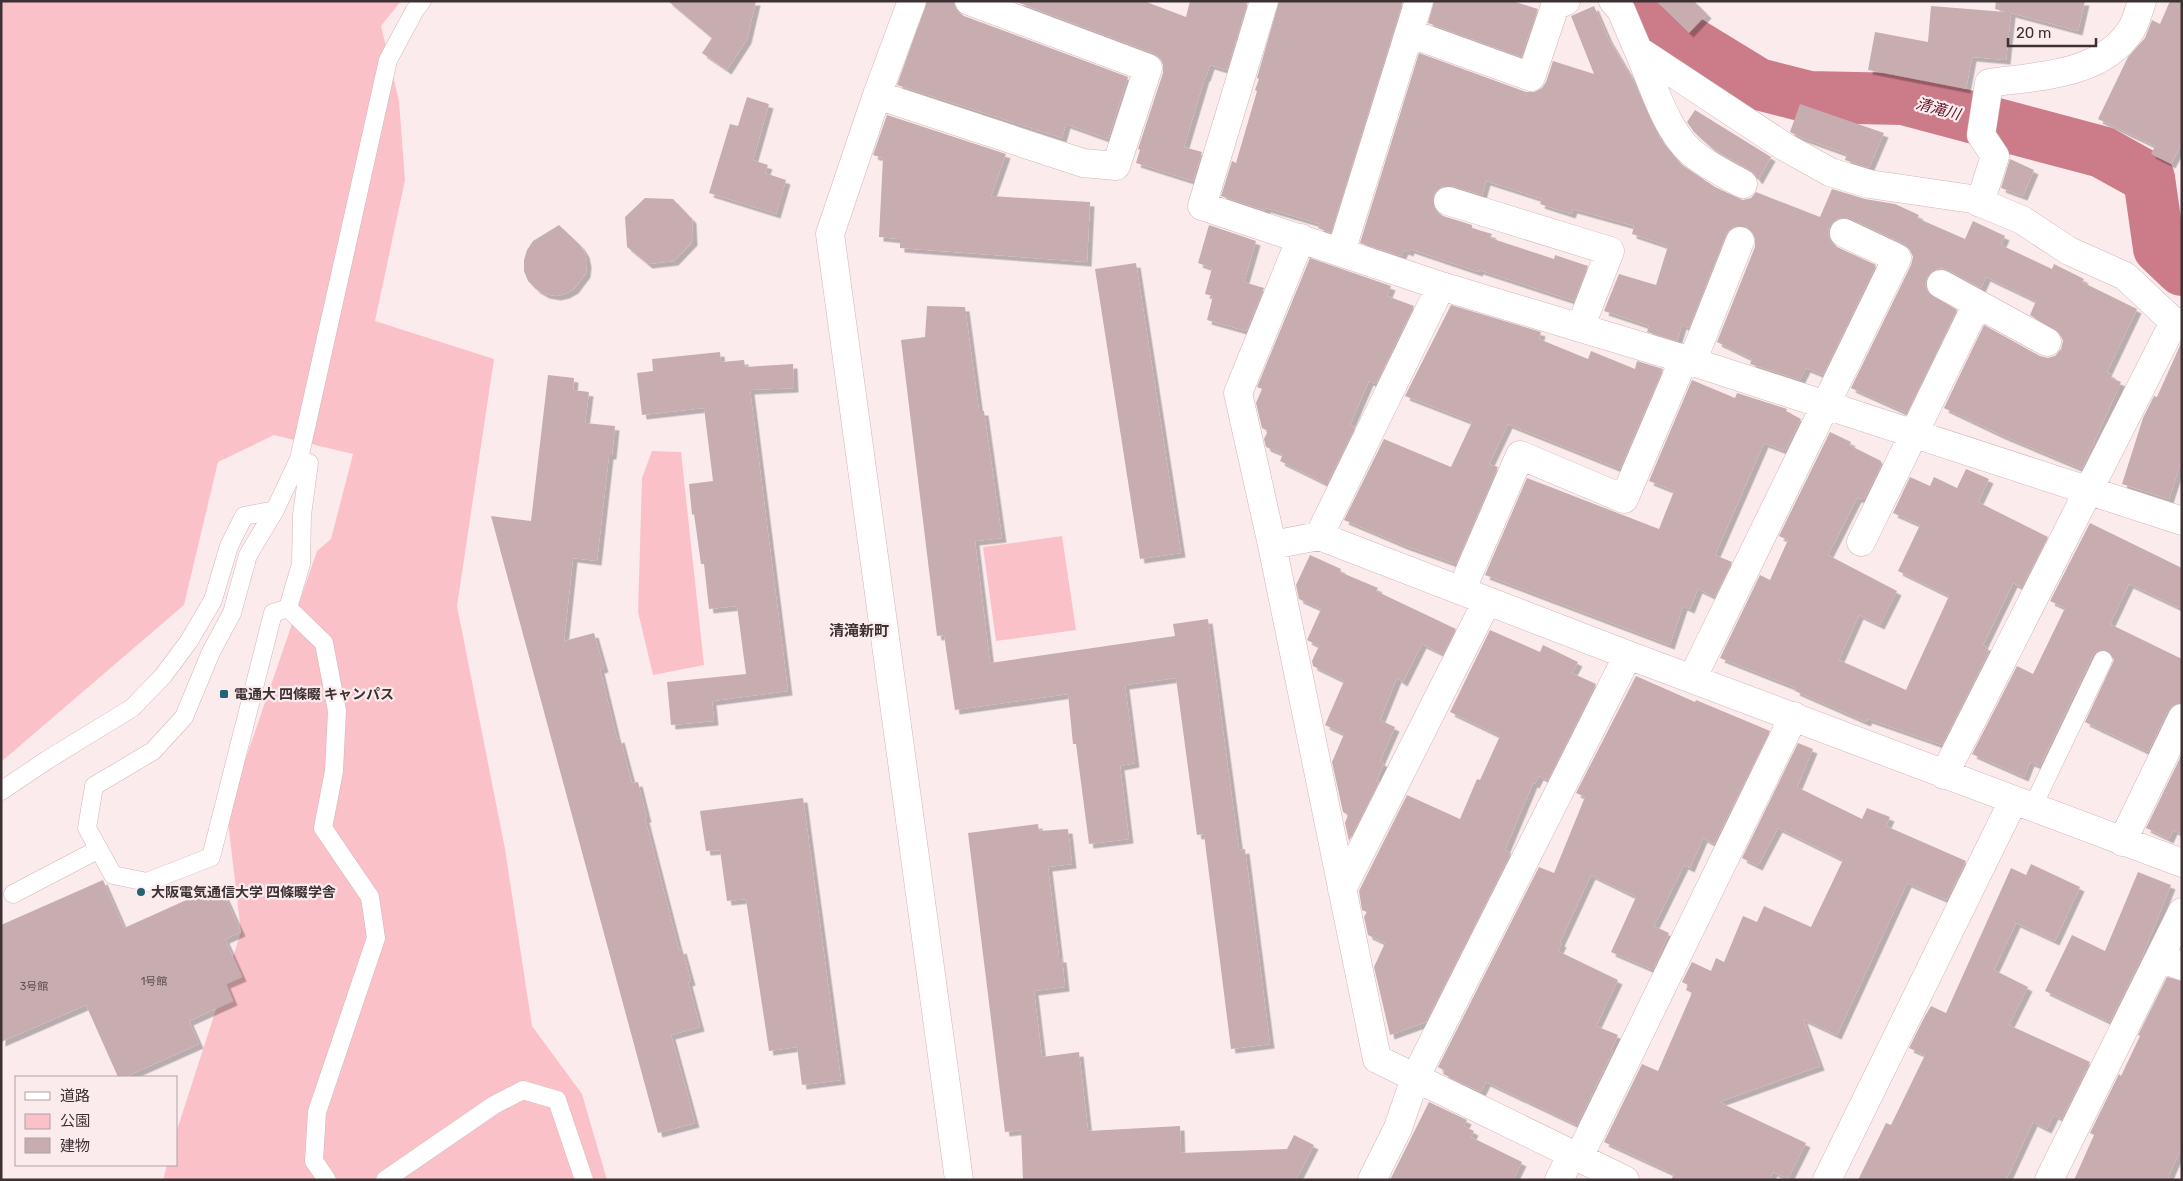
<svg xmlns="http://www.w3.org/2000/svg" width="2183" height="1181" viewBox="0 0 2183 1181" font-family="Rubik,'Noto Sans JP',sans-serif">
  <defs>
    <filter id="shadow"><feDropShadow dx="4.5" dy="4.5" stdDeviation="0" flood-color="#0004"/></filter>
  </defs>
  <rect width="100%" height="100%" fill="#fcebed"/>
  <path fill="#fbc1c9" d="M 1,1 L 401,1 L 381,26 L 399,101 L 405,180 L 375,321 L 494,359 L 457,606 L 505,849 L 532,1026 L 582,1094 L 607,1180 L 163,1180 L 167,1165 L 176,1165 L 176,1133 L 241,932 L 227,813 L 317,551 L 331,539 L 353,454 L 274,435 L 218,462 L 184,605 L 1,762 Z
    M 652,451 L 681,452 L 704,665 L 653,675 L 638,612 L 642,478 Z
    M 1062,536 L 1076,630 L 996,641 L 983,547 Z"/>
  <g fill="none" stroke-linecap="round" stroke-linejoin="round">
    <path stroke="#cc7b89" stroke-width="52" d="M 1645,1 L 1668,29 L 1758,84 L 1809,97 L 1903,99 L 2102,152 L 2149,178 L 2159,248 L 2182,270"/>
  </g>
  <path fill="#c8adb0" filter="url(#shadow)" d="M 668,1 L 756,1 L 747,39 L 727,70 L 702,53 L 712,38 Z
    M 927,1 L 954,1 L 957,11 L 964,16 L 1128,77 L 1108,139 L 1066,124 L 1062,138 L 897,85 Z
    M 1014,1 L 1144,1 L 1186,17 L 1190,1 L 1248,1 L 1227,70 L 1210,65 L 1206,77 L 1205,77 L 1184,147 L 1202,152 L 1193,181 L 1136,163 L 1140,150 L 1138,149 L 1163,73 L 1163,65 L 1160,58 L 1153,53 Z
    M 1279,1 L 1403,1 L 1331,233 L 1318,228 L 1320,224 L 1266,208 L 1266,211 L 1221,196 L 1232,161 L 1236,163 L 1257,91 L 1255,90 L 1259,79 L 1257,78 Z
    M 1434,1 L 1512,1 L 1538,9 L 1521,57 L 1428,23 Z
    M 1656,1 L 1694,1 L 1707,14 L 1689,33 Z
    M 1996,1 L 2085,1 L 2078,31 L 2011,13 L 2006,60 L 1972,57 L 1966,89 L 1868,70 L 1875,32 L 1928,42 L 1931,6 L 2006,12 L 1995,9 Z
    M 2170,1 L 2182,1 L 2182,143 L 2171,164 L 2151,154 L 2155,146 L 2098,119 L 2128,57 L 2145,38 L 2152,20 L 2160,24 Z
    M 1594,6 L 1608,38 L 1634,82 L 1661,140 L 1681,164 L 1715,187 L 1743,200 L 1751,198 L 1756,192 L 1820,217 L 1832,189 L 1865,199 L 1895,204 L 1919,215 L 1917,218 L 1965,239 L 1973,221 L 2005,236 L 2001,245 L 2052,269 L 2054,264 L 2084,279 L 2082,282 L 2137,309 L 2107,372 L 2112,375 L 2111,378 L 2121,382 L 2082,469 L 2001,435 L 1944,408 L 1984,325 L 2040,356 L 2048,358 L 2055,356 L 2061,349 L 2063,341 L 2060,334 L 2030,315 L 2036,301 L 1986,277 L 1981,288 L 1948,270 L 1941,268 L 1933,270 L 1928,276 L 1925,285 L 1928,292 L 1957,310 L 1907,413 L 1851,388 L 1911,265 L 1913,257 L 1910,250 L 1904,244 L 1851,219 L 1842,218 L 1835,220 L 1830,226 L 1828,234 L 1831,241 L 1837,247 L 1876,265 L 1823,375 L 1806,368 L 1800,380 L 1750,364 L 1752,359 L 1717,342 L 1755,247 L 1755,239 L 1752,232 L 1745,226 L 1737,226 L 1730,229 L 1726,235 L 1689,328 L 1682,325 L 1677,341 L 1647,332 L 1649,326 L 1604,311 L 1619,274 L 1656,285 L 1668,246 L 1632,234 L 1634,226 L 1573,209 L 1571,214 L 1540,204 L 1542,199 L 1486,181 L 1482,195 L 1452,186 L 1444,186 L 1437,190 L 1433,197 L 1433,205 L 1436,211 L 1443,216 L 1472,225 L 1472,228 L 1492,234 L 1490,238 L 1554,259 L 1555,255 L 1588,266 L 1574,301 L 1479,270 L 1478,272 L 1410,249 L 1409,252 L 1404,250 L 1401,256 L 1360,243 L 1419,53 L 1526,92 L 1534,92 L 1542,88 L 1546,82 L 1553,61 L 1594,74 L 1571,16 Z
    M 747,97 L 769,104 L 753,160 L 768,165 L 765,173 L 786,180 L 776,214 L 709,193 L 730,124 L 738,126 Z
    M 1800,104 L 1884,133 L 1869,168 L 1845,160 L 1847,154 L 1800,137 L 1790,132 Z
    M 1695,110 L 1771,157 L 1758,180 L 1751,171 L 1712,148 L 1694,132 L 1687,122 Z
    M 887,115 L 1006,154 L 991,196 L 1090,202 L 1087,262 L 900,248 L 900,239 L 879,237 L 883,158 L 873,155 Z
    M 2010,159 L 2034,170 L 2023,196 L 2001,188 Z
    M 645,198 L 673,199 L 692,219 L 693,241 L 674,261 L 648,264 L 627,247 L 625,217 Z
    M 559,225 L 580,245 L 585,253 L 587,263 L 586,273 L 574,289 L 565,294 L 556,296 L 545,294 L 536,289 L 528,281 L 524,271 L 524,260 L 527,250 L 533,241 Z
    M 1209,225 L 1256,241 L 1244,282 L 1264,288 L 1246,331 L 1207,320 L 1213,296 L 1205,294 L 1212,268 L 1198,263 Z
    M 1310,258 L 1391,286 L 1387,296 L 1414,306 L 1376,384 L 1369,381 L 1350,425 L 1355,427 L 1327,484 L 1280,461 L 1283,454 L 1266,447 L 1264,439 L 1268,431 L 1262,428 L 1256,403 L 1262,389 L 1257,387 Z
    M 1136,263 L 1181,553 L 1140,559 L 1095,269 Z
    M 1451,305 L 1541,332 L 1539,339 L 1588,359 L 1591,351 L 1635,369 L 1637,361 L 1663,369 L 1620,469 L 1508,424 L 1489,464 L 1498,467 L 1456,564 L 1403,545 L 1344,520 L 1384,439 L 1451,467 L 1472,422 L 1405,396 Z
    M 927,306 L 965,307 L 979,411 L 984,411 L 1002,538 L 975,541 L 990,663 L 1175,636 L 1173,624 L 1208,619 L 1239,850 L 1245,849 L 1270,1044 L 1231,1049 L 1204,834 L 1197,835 L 1176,678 L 1125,685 L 1135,763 L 1120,766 L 1129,839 L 1089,844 L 1076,744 L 1073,744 L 1068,694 L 955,710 L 944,635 L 937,636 L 901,340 L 925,337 Z
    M 2182,341 L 2182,459 L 2169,499 L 2122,484 L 2143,418 L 2154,396 L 2157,397 Z
    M 720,352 L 721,362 L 744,360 L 745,367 L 793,364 L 794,388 L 750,390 L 788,691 L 712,701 L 714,721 L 671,725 L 667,682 L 746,674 L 737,606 L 709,609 L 704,564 L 701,564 L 694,514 L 692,515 L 689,484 L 713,481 L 704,408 L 642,415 L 637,373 L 653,371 L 652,359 Z
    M 548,375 L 574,378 L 573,390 L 589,392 L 585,423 L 615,426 L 612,455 L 609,455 L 597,561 L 573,558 L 564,641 L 594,633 L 604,668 L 600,669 L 617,739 L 620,738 L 632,783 L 638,782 L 647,818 L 645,818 L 679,950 L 682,949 L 691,981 L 688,982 L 700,1027 L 671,1035 L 695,1123 L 658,1133 L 491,516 L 531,521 Z
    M 1692,380 L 1735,398 L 1737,393 L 1787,409 L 1786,411 L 1801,419 L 1785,451 L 1764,443 L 1715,555 L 1732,562 L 1715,597 L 1698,589 L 1690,609 L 1683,606 L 1670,645 L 1485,575 L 1527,478 L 1659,529 L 1674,491 L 1649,481 Z
    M 1830,432 L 1851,442 L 1849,445 L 1881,461 L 1882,464 L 1864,499 L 1857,498 L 1828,555 L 1897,591 L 1880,625 L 1859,615 L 1839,660 L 1906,690 L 1949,596 L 1898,571 L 1920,525 L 1893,513 L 1910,477 L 1930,486 L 1934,477 L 1957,488 L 1966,469 L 1989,479 L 1978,502 L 2048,537 L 2022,587 L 2013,583 L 1983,645 L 1987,647 L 1985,651 L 1989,652 L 1942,745 L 1868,719 L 1866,722 L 1795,691 L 1796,688 L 1720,658 L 1760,575 L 1770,580 L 1788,540 L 1779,536 Z
    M 2090,523 L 2182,568 L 2182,609 L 2129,584 L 2110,624 L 2182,659 L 2182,703 L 2174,705 L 2168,711 L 2148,752 L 2085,722 L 2114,660 L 2108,651 L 2097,651 L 2093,655 L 2040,766 L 2030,762 L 2024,777 L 1972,754 L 2017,666 L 2033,674 L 2065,608 L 2050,601 Z
    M 1310,555 L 1341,569 L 1340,572 L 1378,588 L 1376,591 L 1456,629 L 1443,654 L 1422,644 L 1403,682 L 1397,678 L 1380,720 L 1395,727 L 1380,761 L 1384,763 L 1376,781 L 1379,782 L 1349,841 L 1345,823 L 1348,815 L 1343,812 L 1332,762 L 1344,734 L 1325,725 L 1344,681 L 1313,666 L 1312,661 L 1319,646 L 1307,640 L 1321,609 L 1299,599 L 1296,585 Z
    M 1490,630 L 1540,652 L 1543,645 L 1578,662 L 1572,673 L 1596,684 L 1548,780 L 1539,776 L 1535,784 L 1533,783 L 1505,850 L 1511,853 L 1426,1022 L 1390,1035 L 1374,967 L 1385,943 L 1368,935 L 1364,917 L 1367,912 L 1362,910 L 1359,891 L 1407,795 L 1460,819 L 1477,779 L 1480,780 L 1500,736 L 1450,712 Z
    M 1636,676 L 1695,702 L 1696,700 L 1770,731 L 1714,844 L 1703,838 L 1690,868 L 1684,865 L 1654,926 L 1669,933 L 1653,970 L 1611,952 L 1636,897 L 1591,875 L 1560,942 L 1562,943 L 1558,951 L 1618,980 L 1596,1026 L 1618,1035 L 1611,1050 L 1613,1051 L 1577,1125 L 1486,1082 L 1481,1092 L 1443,1074 L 1445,1071 L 1438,1067 L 1539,867 L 1554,873 L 1585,797 L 1576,793 Z
    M 1798,743 L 1813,749 L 1797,787 L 1862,819 L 1867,808 L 1890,817 L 1886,826 L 1966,861 L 1947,900 L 1907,883 L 1837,1035 L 1803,1019 L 1820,1066 L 1719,1102 L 1806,1143 L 1788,1179 L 1773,1172 L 1769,1180 L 1671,1180 L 1674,1174 L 1604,1142 L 1642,1064 L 1658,1071 L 1692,993 L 1686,990 L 1688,985 L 1682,982 L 1692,962 L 1711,971 L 1716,958 L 1724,962 L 1743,916 L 1757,922 L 1764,906 L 1811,927 L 1843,860 L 1778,828 L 1758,866 L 1742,858 Z
    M 2182,754 L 2182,834 L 2173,830 L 2169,839 L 2146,828 Z
    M 803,798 L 841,1080 L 802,1085 L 797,1047 L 769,1051 L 746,899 L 727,901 L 720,850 L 706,851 L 700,811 Z
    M 1038,824 L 1039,831 L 1068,829 L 1072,864 L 1048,867 L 1059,958 L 1062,958 L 1065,987 L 1034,991 L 1042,1057 L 1079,1052 L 1088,1131 L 1180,1126 L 1181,1153 L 1287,1149 L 1294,1135 L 1314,1145 L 1296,1180 L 1023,1180 L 1021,1130 L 1005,1132 L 968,833 Z
    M 2031,864 L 2080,887 L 2055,941 L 2016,923 L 1994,970 L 2028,987 L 2009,1025 L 2090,1062 L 2062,1119 L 2054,1115 L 2047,1129 L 2033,1122 L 2006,1180 L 1858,1180 L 1886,1123 L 1891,1125 L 1925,1055 L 1909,1048 L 1925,1016 L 1931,1006 L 1946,1013 L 2011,868 L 2026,875 Z
    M 2138,872 L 2171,885 L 2142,957 L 2110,1022 L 2045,991 L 2072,935 L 2105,951 Z
    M 103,880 L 124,928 L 220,885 L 241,932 L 225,939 L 242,977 L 226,984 L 233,1001 L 189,1021 L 199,1044 L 125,1077 L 118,1077 L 86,1005 L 1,1042 L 1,925 Z
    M 2167,977 L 2182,981 L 2182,1146 L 2167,1180 L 2074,1180 L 2094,1135 L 2090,1133 L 2119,1074 L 2121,1076 L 2140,1036 L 2138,1035 Z
    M 1429,1102 L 1467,1120 L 1464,1126 L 1474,1131 L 1471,1137 L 1522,1162 L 1513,1180 L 1390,1180 Z"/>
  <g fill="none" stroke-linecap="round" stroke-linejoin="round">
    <defs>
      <path id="lane" d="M 299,459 L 309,463 L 302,515 L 301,564 L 288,608 L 324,643 L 337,711 L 334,771 L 323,828 L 370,897 L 376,938 L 317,1112 L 314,1161 L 327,1180
        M 275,510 L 248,555 L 232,613 L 211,652 L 184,717 L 153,751 L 94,786 L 87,828 L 113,875 L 147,882 L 211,857 L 273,613 L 288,608
        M 1,791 L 47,760 L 132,708 L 163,676 L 189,641 L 213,600 L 229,546 L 244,516 L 275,510 L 299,459 L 388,60 L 415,10 L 422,1
        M 2032,808 L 2103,660
        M 13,894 L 99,849
        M 385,1180 L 494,1105 L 523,1090 L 557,1100 L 584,1180"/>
      <path id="street" d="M 912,1 L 877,95 L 830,234 L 959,1180
        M 1264,1 L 1202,206 L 1441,286 L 1684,359 L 2182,521
        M 1613,1 L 1621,10 L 1638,50 L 1785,147 L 1830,172 L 1869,184 L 1972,199 L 2022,220 L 2069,251 L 2125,276 L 2174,322 L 2182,322
        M 1409,33 L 1531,77 L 1555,6 L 1566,1
        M 1638,50 C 1652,81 1665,129 1691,152 C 1706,165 1725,174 1743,184
        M 877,95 L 1083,163 L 1116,166 L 1148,68 L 969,1
        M 1448,201 L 1610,251 L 1580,328
        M 1980,203 L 1995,156 L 1981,135 L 1989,83 C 2037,76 2101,76 2131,30 C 2136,22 2139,10 2142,1
        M 1301,238 L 1238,393 L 1272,545 L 1319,536 L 1628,655 L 2182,863
        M 1341,252 L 1419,1
        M 1941,284 L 2047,342
        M 1692,362 L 1740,241
        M 1319,536 L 1441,286
        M 1861,542 L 1977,304
        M 1272,545 L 1377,1059 L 1625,1180
        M 1461,591 L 1520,455 L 1624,499 L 1684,359
        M 1692,679 L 1897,258 L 1844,233
        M 1944,775 L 2174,322
        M 2122,842 L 2182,718
        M 1342,889 L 1487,601
        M 2160,958 L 2182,966
        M 1579,1157 L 1794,716
        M 1372,1180 L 1398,1128 L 1415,1078 L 1628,655
        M 1559,1180 L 1572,1154
        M 1827,1180 L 2013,801
        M 2049,1180 L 2182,912"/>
    </defs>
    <use href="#lane" stroke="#d1b5b8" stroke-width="19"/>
    <use href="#street" stroke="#d1b5b8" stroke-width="29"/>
    <use href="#lane" stroke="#fff" stroke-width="18"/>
    <use href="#street" stroke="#fff" stroke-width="28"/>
  </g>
  <g fill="#206476" stroke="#fcebed" stroke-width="2">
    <rect x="219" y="689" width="10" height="10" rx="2.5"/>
    <circle cx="141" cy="892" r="5"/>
  </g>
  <g text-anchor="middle" stroke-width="4.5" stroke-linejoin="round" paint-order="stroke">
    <g font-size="11" fill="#5f5052">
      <text x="154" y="985">1号館</text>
      <text x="34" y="990">3号館</text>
    </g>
    <g font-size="14" font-weight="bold" fill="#3c3133" stroke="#fcebed" text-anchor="start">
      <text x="234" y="699">電通大 四條畷 キャンパス</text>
      <text x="151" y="897">大阪電気通信大学 四條畷学舎</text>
    </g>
    <g font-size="15" font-style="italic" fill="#590f25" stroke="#fcebed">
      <text transform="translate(1938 109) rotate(15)" y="5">清滝川</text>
    </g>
    <g font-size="15" font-weight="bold" fill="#3c3133" stroke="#fcebed">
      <text x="859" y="636">清滝新町</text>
    </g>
  </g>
  <rect width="2183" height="1181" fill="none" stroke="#3c3133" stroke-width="5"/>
  <rect x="15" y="1076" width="162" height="90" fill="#fcebed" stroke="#afa1a3"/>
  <rect x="25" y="1092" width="25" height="8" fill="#ffffff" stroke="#afa1a3"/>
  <text x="60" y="1101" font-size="15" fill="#3c3133">道路</text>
  <rect x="25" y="1114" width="25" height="15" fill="#fbc1c9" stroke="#afa1a3"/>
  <text x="60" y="1126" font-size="15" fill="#3c3133">公園</text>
  <rect x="25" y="1138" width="25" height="15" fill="#c8adb0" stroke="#afa1a3"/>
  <text x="60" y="1151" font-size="15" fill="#3c3133">建物</text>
  <path d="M2008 38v8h88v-8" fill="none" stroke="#3c3133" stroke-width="2.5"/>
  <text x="2016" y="38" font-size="15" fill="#3c3133" stroke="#fcebed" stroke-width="4" paint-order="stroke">20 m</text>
</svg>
